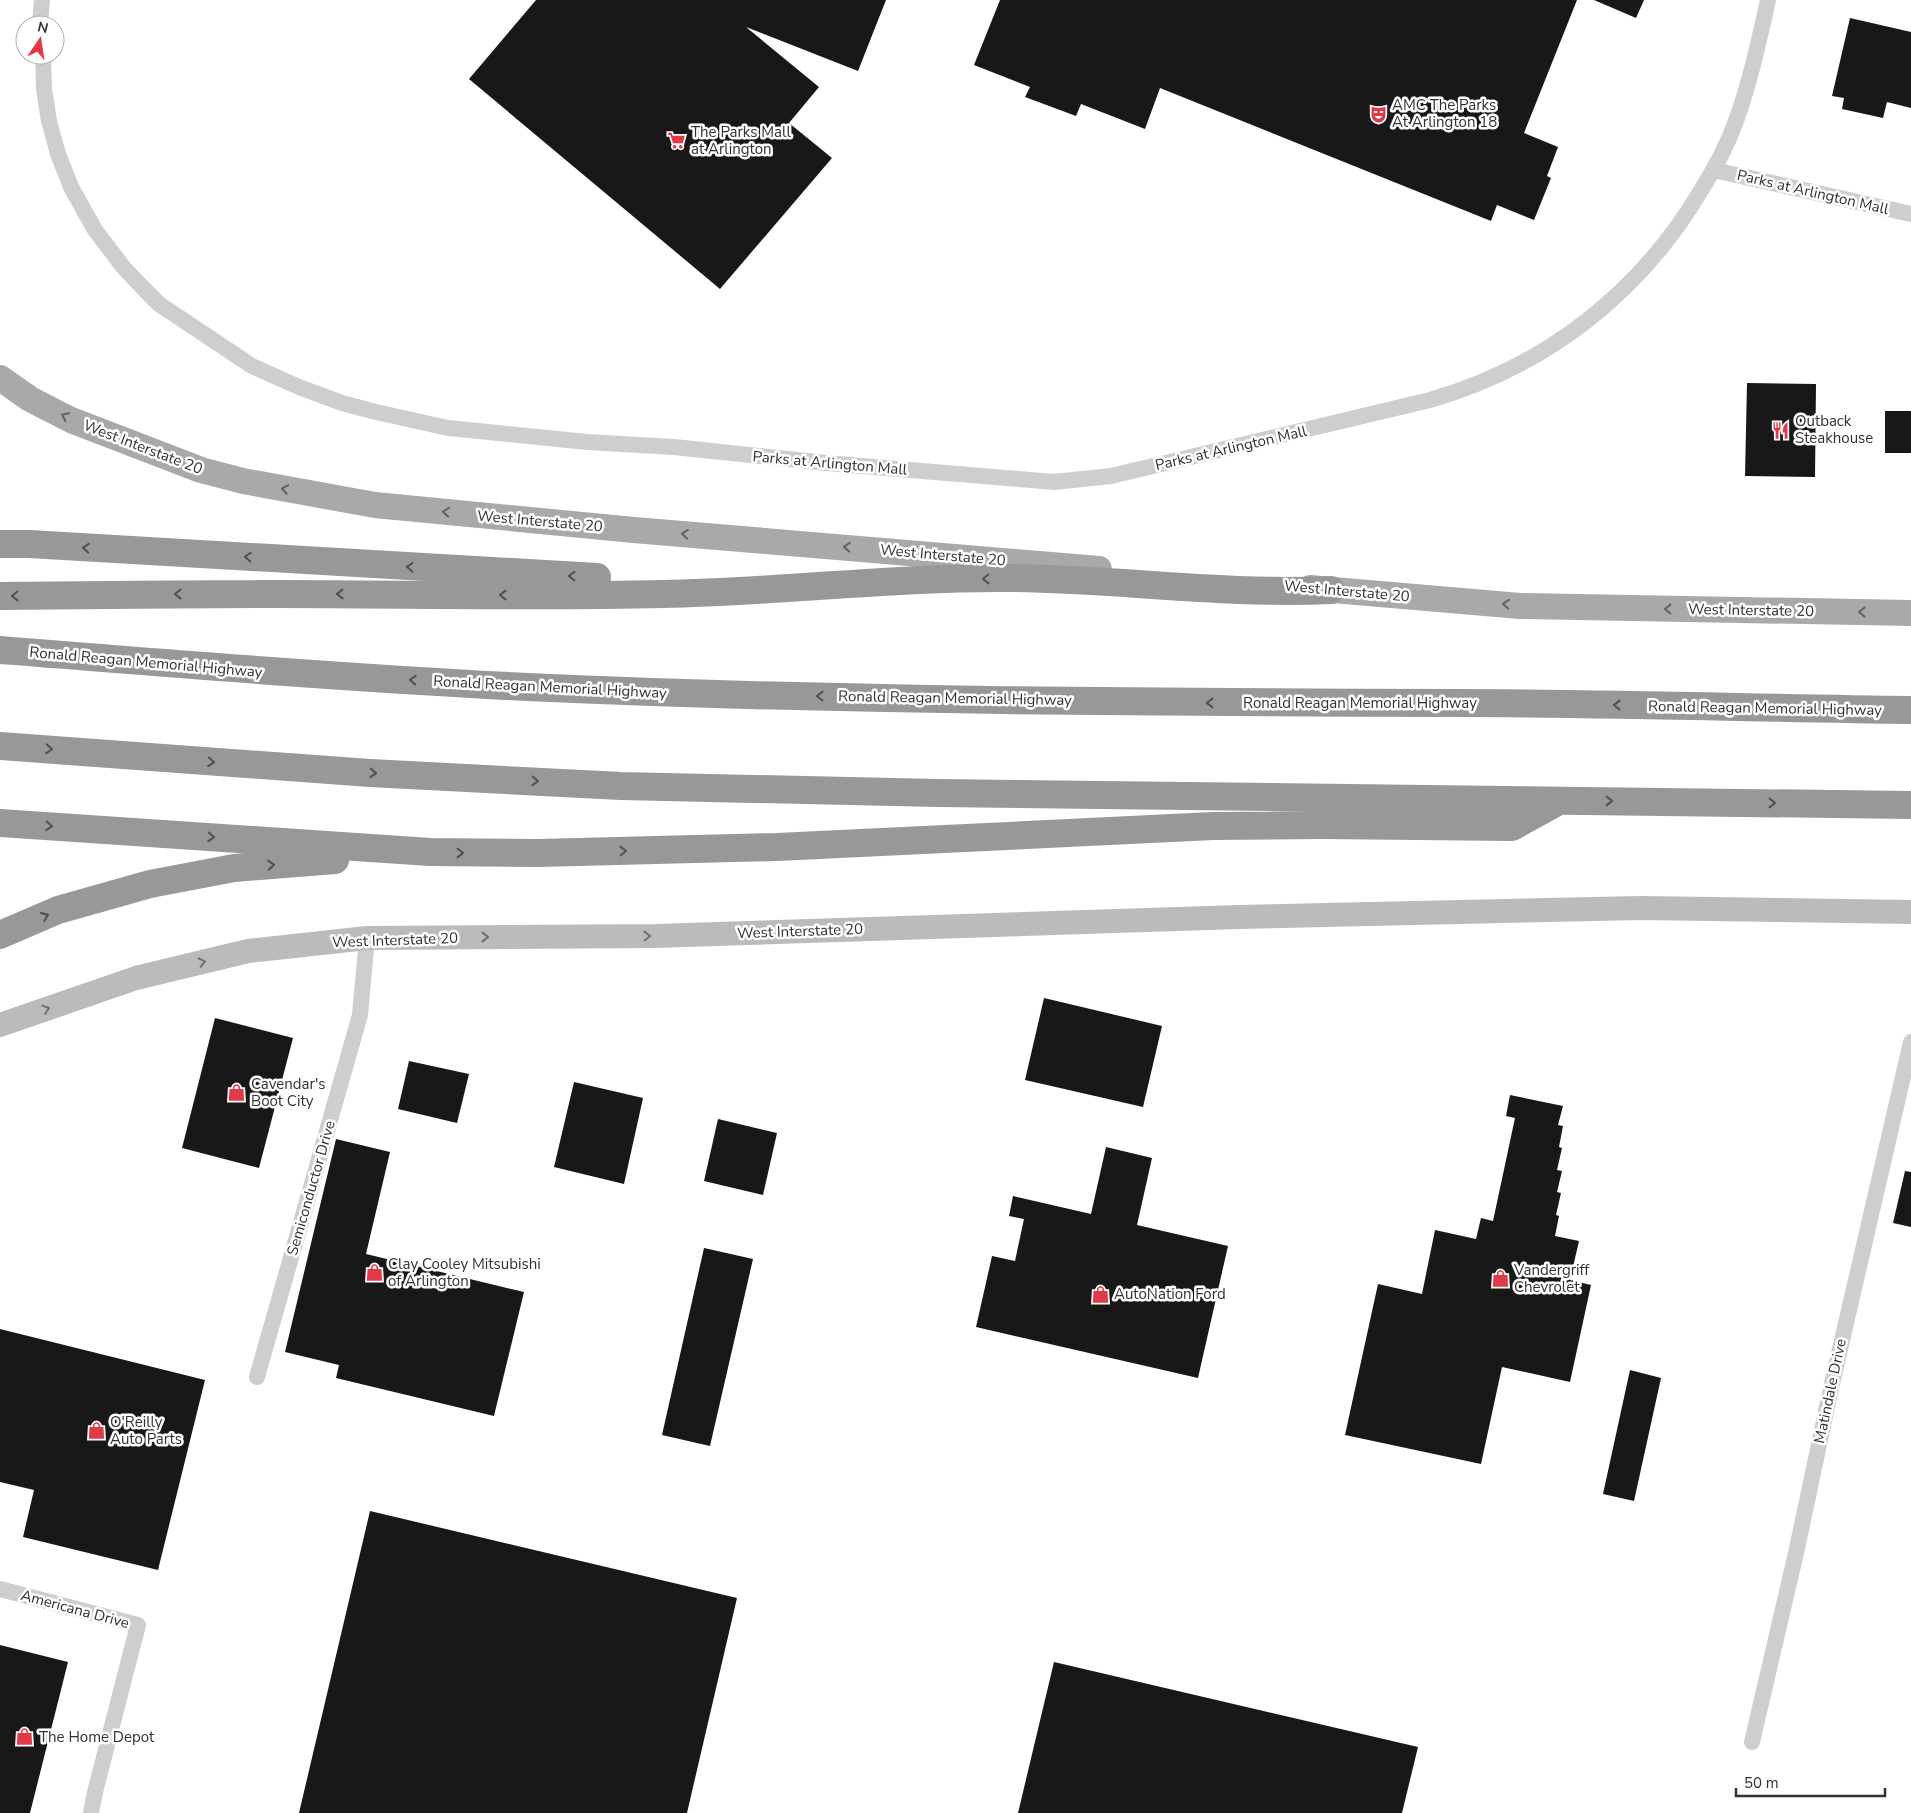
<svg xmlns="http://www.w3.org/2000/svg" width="1911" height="1813" viewBox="0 0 1911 1813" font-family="'Nunito Sans',sans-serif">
  <rect width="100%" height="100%" fill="#fff"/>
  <path fill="#181818" d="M 536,0 L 886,0 L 858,71 L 746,27 L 819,87 L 789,123 L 832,158 L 720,289 L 469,79 Z
    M 1000,0 L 1577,0 L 1524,133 L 1558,147 L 1547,176 L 1551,178 L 1534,220 L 1497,205 L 1491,221 L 1160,88 L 1145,129 L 1081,104 L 1076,116 L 1025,97 L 1030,87 L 974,65 Z
    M 1594,0 L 1644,0 L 1636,18 Z
    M 1850,18 L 1911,32 L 1911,108 L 1887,102 L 1883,118 L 1842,109 L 1844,98 L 1832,96 Z
    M 1747,383 L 1816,384 L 1815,477 L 1745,476 Z
    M 1885,411 L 1911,411 L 1911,453 L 1885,453 Z
    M 1044,998 L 1162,1026 L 1143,1107 L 1025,1080 Z
    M 215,1018 L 293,1038 L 259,1168 L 182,1148 Z
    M 409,1061 L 469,1074 L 457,1123 L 398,1109 Z
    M 574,1082 L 643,1098 L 624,1184 L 554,1167 Z
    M 1510,1095 L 1563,1106 L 1558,1125 L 1563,1126 L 1559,1147 L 1562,1148 L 1557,1170 L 1562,1171 L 1557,1192 L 1561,1193 L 1556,1215 L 1559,1216 L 1555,1236 L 1579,1241 L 1570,1280 L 1591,1285 L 1570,1382 L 1502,1367 L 1481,1464 L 1345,1435 L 1378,1284 L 1422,1294 L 1435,1230 L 1476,1239 L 1481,1218 L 1493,1221 L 1515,1118 L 1506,1116 Z
    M 718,1119 L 777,1133 L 763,1195 L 704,1181 Z
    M 336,1139 L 390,1152 L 366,1254 L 524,1292 L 494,1416 L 336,1378 L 339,1365 L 285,1352 Z
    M 1106,1147 L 1152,1158 L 1137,1225 L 1228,1246 L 1198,1378 L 976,1327 L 992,1256 L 1015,1261 L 1024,1219 L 1009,1216 L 1013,1196 L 1091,1214 Z
    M 1905,1171 L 1911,1172 L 1911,1227 L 1893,1223 Z
    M 704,1248 L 753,1259 L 710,1446 L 662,1435 Z
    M 0,1329 L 205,1380 L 158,1570 L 23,1537 L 34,1490 L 0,1482 Z
    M 1630,1370 L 1661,1378 L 1634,1501 L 1603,1494 Z
    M 370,1511 L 737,1598 L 687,1813 L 299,1813 Z
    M 0,1645 L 68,1662 L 30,1813 L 0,1813 Z
    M 1054,1662 L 1418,1747 L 1402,1813 L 1018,1813 Z"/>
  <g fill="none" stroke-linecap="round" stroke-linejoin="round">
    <path stroke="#cecece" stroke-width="16" d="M 40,25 L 42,0
      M 43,55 L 44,89 L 49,121 L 58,154 L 71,187 L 95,230 L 124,268 L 146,291 L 159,304 L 252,366 L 299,387 L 342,403 L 376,412 L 448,428 L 469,430 L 587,442 L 674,447 L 826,463 L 1054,482 L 1111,476 L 1430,400 C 1545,367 1639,294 1700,192 C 1714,170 1727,146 1736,121 C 1750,82 1759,41 1768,0
      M 1714,170 L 1911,214
      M 257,1377 L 360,1015 L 367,938
      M 0,1589 L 138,1625 L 95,1792 L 91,1813
      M 1752,1742 L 1796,1553 L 1831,1388 L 1911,1042"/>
    <path stroke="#bbb" stroke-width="24" d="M 0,1025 L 136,978 L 248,951 L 367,938 L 656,936 L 1239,917 L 1641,908 L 1911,912"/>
    <path stroke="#a9a9a9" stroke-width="26" d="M 0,378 L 30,399 L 71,420 L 201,470 L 243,481 L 375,505 L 634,530 L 1099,569
      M 1310,588 L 1520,606 L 1911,613"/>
    <path stroke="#989898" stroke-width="28" d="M 0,544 L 29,544 L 597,577
      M 0,596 C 91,595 183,594 274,594 C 404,594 533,597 663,594 C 779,592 894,577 1010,578 C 1118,579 1224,595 1331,590
      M 0,650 C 176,664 351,678 527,687 C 835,701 1142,702 1450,703 C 1603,703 1757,708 1911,710
      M 0,746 L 370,773 L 621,786 L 938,793 L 1911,805
      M 0,823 L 430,852 L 538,853 L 777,847 L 1213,826 L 1323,825 L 1512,827 L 1559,801
      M 0,935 L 58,910 L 150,884 L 234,868 L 335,860"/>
  </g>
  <defs><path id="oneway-chevron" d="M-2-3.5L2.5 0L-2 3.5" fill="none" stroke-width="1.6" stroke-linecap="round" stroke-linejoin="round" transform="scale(1.25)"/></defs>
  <g stroke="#616161">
    <use href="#oneway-chevron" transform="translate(65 416) rotate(-154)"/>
    <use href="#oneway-chevron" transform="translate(285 489) rotate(-170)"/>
    <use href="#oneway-chevron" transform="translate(446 512) rotate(-175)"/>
    <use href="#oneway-chevron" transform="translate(685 534) rotate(-175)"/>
    <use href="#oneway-chevron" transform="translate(847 547) rotate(-175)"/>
    <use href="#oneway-chevron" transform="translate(1506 604) rotate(-175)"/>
    <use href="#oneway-chevron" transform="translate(1668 609) rotate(-179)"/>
    <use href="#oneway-chevron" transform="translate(1862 612) rotate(-179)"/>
  </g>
  <g stroke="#505050">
    <use href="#oneway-chevron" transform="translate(86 548) rotate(-176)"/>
    <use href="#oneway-chevron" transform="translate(248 557) rotate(-177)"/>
    <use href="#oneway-chevron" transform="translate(410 567) rotate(-177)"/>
    <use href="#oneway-chevron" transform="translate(572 576) rotate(-178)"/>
    <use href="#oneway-chevron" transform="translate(986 579) rotate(179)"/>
    <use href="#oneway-chevron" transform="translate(178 594) rotate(180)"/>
    <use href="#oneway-chevron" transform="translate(340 594) rotate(-180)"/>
    <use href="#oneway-chevron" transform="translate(503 595) rotate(180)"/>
    <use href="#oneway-chevron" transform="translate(15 596) rotate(179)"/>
    <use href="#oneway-chevron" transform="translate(413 680) rotate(-177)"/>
    <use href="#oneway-chevron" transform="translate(820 696) rotate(-179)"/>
    <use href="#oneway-chevron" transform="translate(1210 703) rotate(-180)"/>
    <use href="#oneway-chevron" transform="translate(1617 705) rotate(-179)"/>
    <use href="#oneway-chevron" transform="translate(49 749) rotate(5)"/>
    <use href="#oneway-chevron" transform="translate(211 762) rotate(4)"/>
    <use href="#oneway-chevron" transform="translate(373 773) rotate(3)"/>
    <use href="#oneway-chevron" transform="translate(535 781) rotate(3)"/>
    <use href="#oneway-chevron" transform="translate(1609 801) rotate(1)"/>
    <use href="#oneway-chevron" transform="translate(1772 803) rotate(1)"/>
    <use href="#oneway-chevron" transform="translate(49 826) rotate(4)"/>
    <use href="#oneway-chevron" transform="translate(211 837) rotate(4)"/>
    <use href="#oneway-chevron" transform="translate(623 851) rotate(-1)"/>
    <use href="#oneway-chevron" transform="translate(460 853) rotate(1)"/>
    <use href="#oneway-chevron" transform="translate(271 865) rotate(-5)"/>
    <use href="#oneway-chevron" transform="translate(45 916) rotate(-23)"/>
  </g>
  <g stroke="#6f6f6f">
    <use href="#oneway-chevron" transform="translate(647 936) rotate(-1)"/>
    <use href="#oneway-chevron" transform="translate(485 937)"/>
    <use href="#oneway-chevron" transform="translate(202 962) rotate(-13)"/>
    <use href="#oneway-chevron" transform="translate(46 1009) rotate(-19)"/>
  </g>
  <defs>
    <symbol id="theatre-bare" viewBox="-9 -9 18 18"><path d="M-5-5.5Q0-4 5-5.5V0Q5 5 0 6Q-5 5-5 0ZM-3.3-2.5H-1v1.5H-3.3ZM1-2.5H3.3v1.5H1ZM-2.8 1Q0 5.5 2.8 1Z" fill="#e03a49" stroke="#fff" stroke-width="2.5" paint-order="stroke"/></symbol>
    <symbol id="supermarket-bare" viewBox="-9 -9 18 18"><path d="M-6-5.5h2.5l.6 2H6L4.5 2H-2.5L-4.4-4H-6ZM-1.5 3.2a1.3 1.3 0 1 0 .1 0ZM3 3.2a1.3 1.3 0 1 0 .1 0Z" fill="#e03a49" stroke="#fff" stroke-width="2.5" paint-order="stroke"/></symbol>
    <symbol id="restaurant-bare" viewBox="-9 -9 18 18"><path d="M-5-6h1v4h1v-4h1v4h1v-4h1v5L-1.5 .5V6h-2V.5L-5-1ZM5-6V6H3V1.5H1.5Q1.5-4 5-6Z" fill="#e03a49" stroke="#fff" stroke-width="2.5" paint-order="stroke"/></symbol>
    <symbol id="shop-bare" viewBox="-9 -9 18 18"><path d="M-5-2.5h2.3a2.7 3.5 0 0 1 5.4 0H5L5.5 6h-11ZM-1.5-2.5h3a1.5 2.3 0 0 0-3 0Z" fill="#e03a49" stroke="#fff" stroke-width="2.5" paint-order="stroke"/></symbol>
  </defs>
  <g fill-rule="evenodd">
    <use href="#theatre-bare" x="1366" y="102" width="25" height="25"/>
    <use href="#supermarket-bare" x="664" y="128" width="25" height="25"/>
    <use href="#restaurant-bare" x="1768" y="418" width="25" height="25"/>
    <use href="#shop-bare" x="224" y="1080" width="25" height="25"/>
    <use href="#shop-bare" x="362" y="1260" width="25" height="25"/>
    <use href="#shop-bare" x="1488" y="1266" width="25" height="25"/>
    <use href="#shop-bare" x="1088" y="1282" width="25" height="25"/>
    <use href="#shop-bare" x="84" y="1418" width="25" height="25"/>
    <use href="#shop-bare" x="12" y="1724" width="25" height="25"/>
  </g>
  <g text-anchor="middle" stroke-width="5" stroke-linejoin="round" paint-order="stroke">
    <g font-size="15" fill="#313131" stroke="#fff" text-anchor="start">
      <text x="1392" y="110">AMC The Parks<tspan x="1392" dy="17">At Arlington 18</tspan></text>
      <text x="691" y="137">The Parks Mall<tspan x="691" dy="17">at Arlington</tspan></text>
      <text x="1795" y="426">Outback<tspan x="1795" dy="17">Steakhouse</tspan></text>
      <text x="251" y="1089">Cavendar's<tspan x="251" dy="17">Boot City</tspan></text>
      <text x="388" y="1269">Clay Cooley Mitsubishi<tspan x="388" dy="17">of Arlington</tspan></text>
      <text x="1514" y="1275">Vandergriff<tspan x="1514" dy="17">Chevrolet</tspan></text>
      <text x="1114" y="1299">AutoNation Ford</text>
      <text x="110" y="1427">O'Reilly<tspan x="110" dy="17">Auto Parts</tspan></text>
      <text x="39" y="1742">The Home Depot</text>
    </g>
    <g font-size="15" fill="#313131" stroke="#fff">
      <text transform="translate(1813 192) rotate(13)" y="5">Parks at Arlington Mall</text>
      <text transform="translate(143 447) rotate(21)" y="5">West Interstate 20</text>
      <text transform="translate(1231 448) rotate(-13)" y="5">Parks at Arlington Mall</text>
      <text transform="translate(830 463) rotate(5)" y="5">Parks at Arlington Mall</text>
      <text transform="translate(540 521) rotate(5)" y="5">West Interstate 20</text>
      <text transform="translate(943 555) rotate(5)" y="5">West Interstate 20</text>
      <text transform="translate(1347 591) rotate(5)" y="5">West Interstate 20</text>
      <text transform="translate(1751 610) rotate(1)" y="5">West Interstate 20</text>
      <text transform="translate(146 662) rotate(5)" y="5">Ronald Reagan Memorial Highway</text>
      <text transform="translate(550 687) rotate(3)" y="5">Ronald Reagan Memorial Highway</text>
      <text transform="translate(955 698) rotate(1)" y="5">Ronald Reagan Memorial Highway</text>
      <text x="1360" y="708">Ronald Reagan Memorial Highway</text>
      <text transform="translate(1765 708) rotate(1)" y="5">Ronald Reagan Memorial Highway</text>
      <text transform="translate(800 931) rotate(-2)" y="5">West Interstate 20</text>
      <text transform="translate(395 940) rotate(-2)" y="5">West Interstate 20</text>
      <text transform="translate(311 1188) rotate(-74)" y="5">Semiconductor Drive</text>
      <text transform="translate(1830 1391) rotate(-78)" y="5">Matindale Drive</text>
      <text transform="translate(75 1609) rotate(15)" y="5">Americana Drive</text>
    </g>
  </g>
  <g transform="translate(40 40) rotate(13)"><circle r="24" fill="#ffffff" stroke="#adadad"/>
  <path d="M0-4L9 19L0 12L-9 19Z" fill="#e03a49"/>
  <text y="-8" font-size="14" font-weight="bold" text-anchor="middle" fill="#313131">N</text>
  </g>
  <path d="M1736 1788v8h149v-8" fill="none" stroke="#313131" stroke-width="2.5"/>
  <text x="1744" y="1788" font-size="15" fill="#313131" stroke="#ffffff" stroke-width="4" paint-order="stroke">50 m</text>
</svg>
